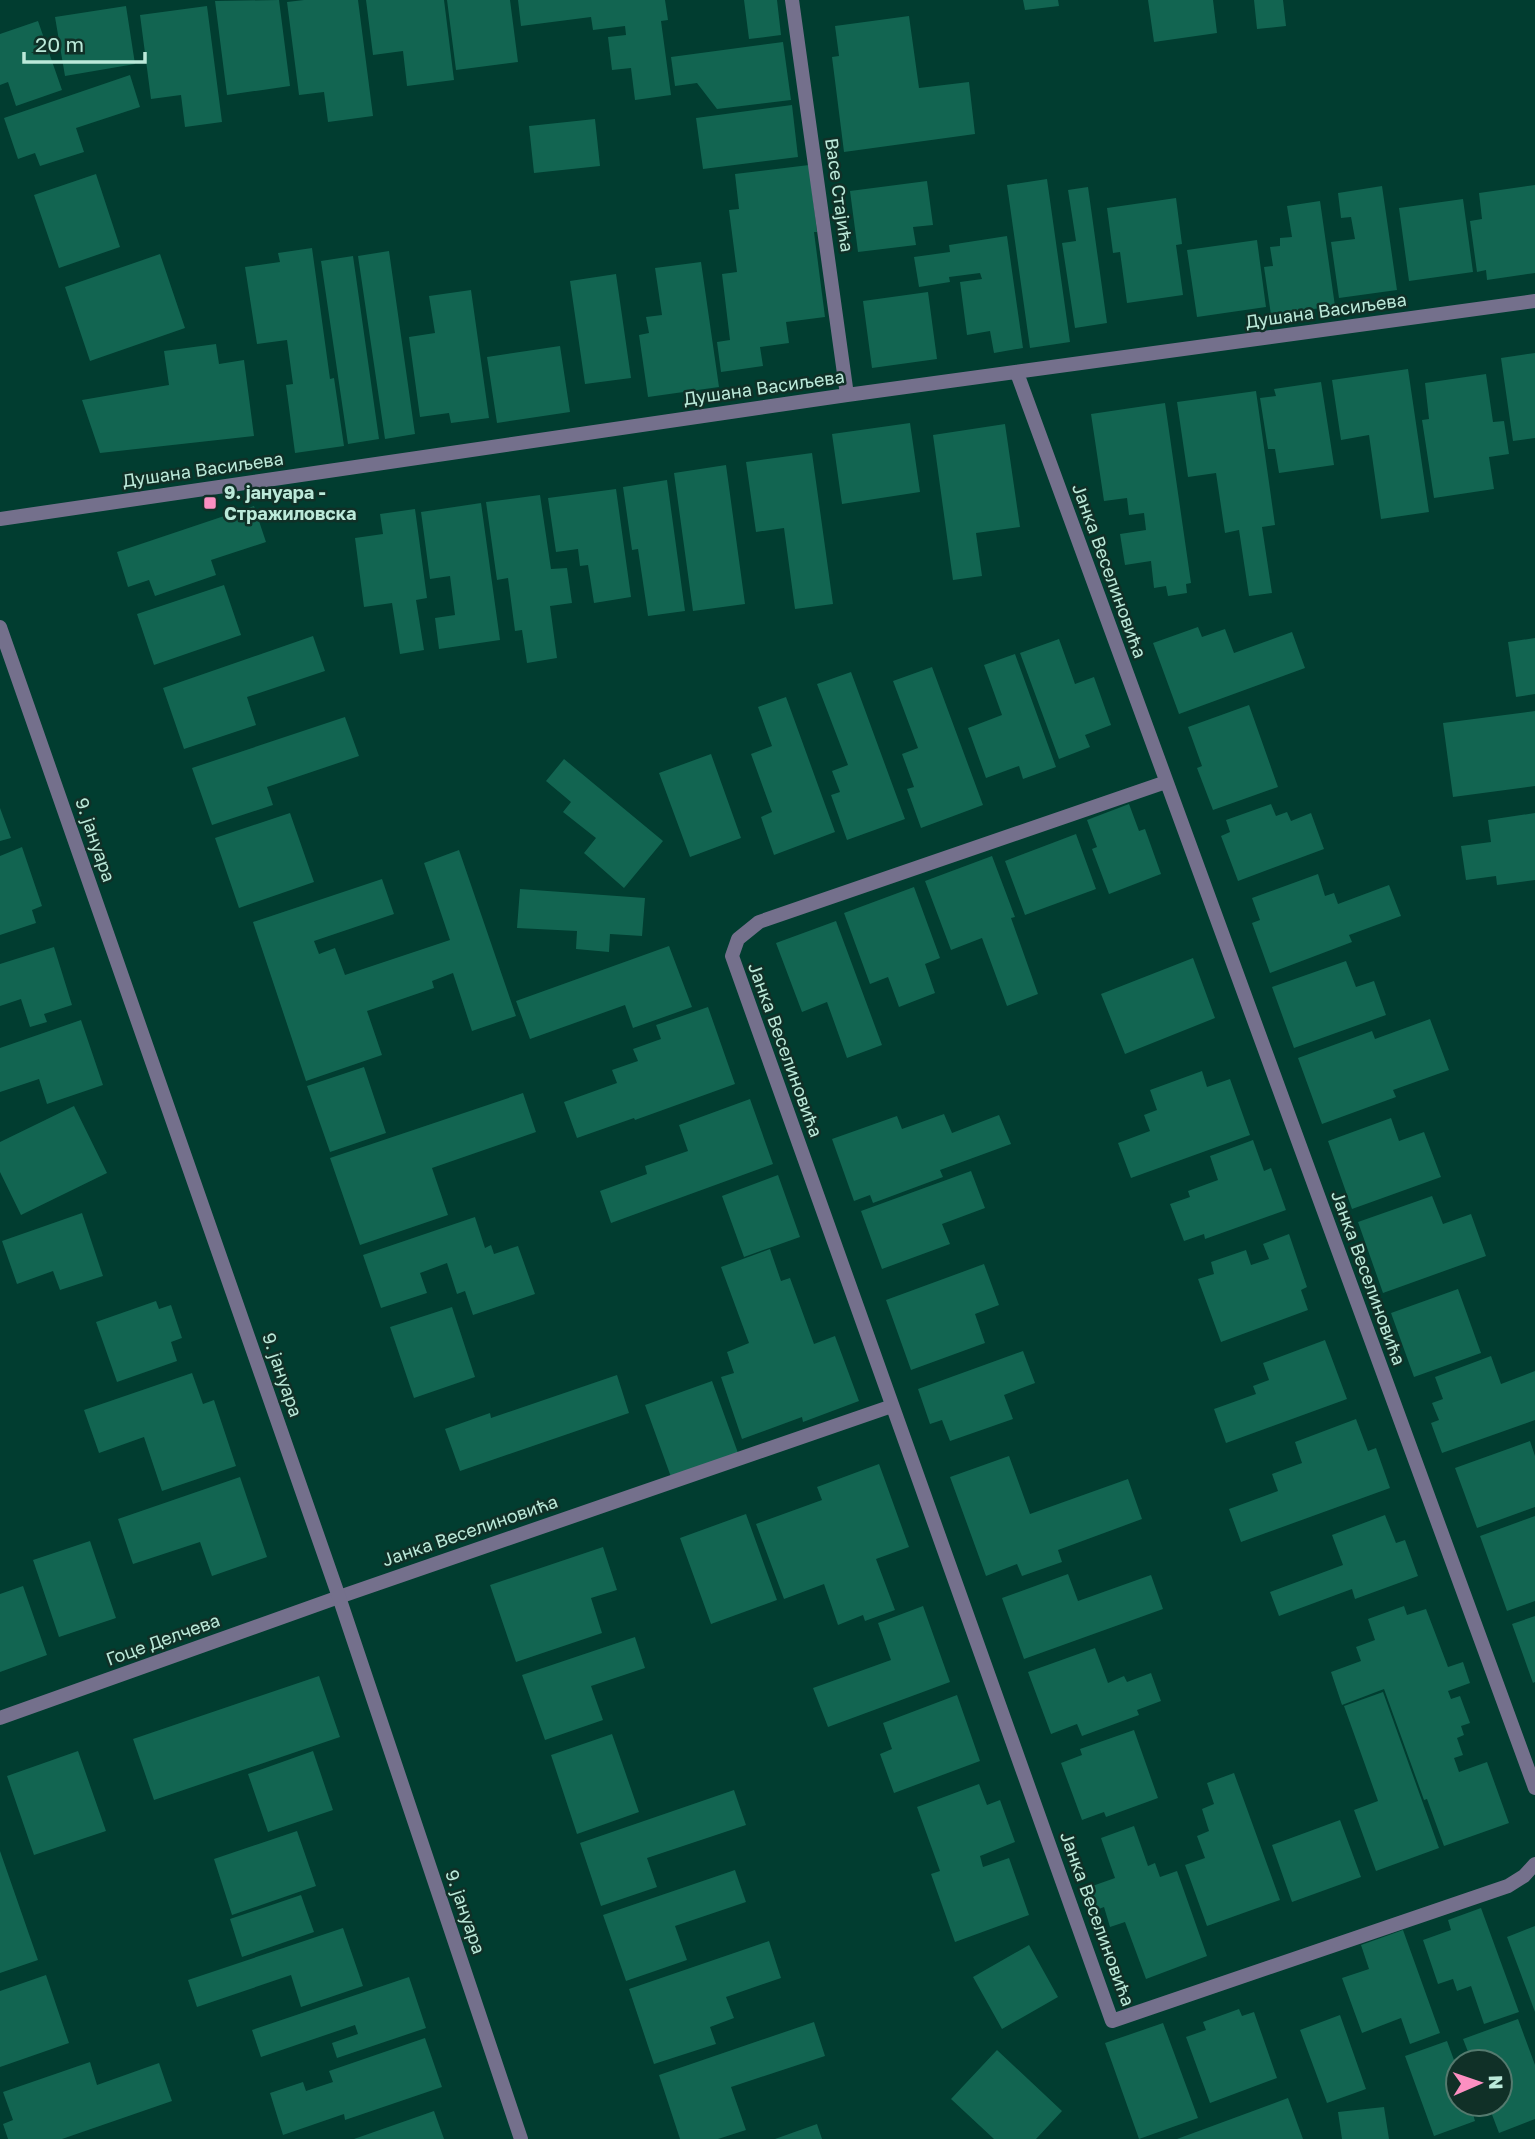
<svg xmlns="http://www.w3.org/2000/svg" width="1535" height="2139" viewBox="0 0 1535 2139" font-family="'Golos Text',sans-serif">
  <rect width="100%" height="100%" fill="#013d30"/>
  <path fill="#126551" d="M 279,0 L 290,86 L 227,95 L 215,1 Z
    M 304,0 L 358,0 L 373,116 L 328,122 L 324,92 L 299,95 L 287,2 Z
    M 366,0 L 444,0 L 454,80 L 407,86 L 403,51 L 373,55 Z
    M 447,0 L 510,0 L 518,62 L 456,70 Z
    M 518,0 L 665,0 L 668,20 L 661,21 L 671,95 L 635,100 L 631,68 L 612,70 L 608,37 L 626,35 L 625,26 L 593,30 L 591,17 L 521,26 Z
    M 744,0 L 777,0 L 781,35 L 749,39 Z
    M 1023,0 L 1058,0 L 1059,6 L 1025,10 Z
    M 1148,0 L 1213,0 L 1217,33 L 1154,42 Z
    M 1254,0 L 1283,0 L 1286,26 L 1257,29 Z
    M 126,6 L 135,64 L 65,76 L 55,17 Z
    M 207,6 L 222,122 L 185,127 L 181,95 L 151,99 L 140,15 Z
    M 909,16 L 919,88 L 969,82 L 975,134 L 844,152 L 832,57 L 839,56 L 835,26 Z
    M 38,21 L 62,90 L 16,106 L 8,82 L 0,85 L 0,34 Z
    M 783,42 L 791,100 L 717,109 L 697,83 L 675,86 L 671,57 Z
    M 130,75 L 140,107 L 76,128 L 84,152 L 40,166 L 35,153 L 18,159 L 4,118 Z
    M 792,105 L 798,157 L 703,169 L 696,118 Z
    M 595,119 L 600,166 L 534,173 L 529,126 Z
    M 809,165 L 817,232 L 814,232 L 825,317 L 786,322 L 789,343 L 760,347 L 763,366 L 721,372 L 717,342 L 730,340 L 722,274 L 737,272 L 729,210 L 739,209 L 735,174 Z
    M 96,174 L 120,247 L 59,268 L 34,195 Z
    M 1047,179 L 1070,342 L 1030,348 L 1007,185 Z
    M 927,181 L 933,225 L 913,227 L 916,245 L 858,252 L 850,191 Z
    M 1535,185 L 1535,273 L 1487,280 L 1486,270 L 1477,272 L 1470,221 L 1482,219 L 1479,193 Z
    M 1382,186 L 1397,290 L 1339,298 L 1331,242 L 1355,239 L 1351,217 L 1341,218 L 1338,193 Z
    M 1088,187 L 1107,323 L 1075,328 L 1062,243 L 1076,241 L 1068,190 Z
    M 1176,198 L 1182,244 L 1176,245 L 1183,295 L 1127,303 L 1120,252 L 1113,253 L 1107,208 Z
    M 1463,199 L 1473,272 L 1409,281 L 1399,208 Z
    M 1320,201 L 1335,306 L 1271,315 L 1264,267 L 1273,266 L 1270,247 L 1280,246 L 1280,238 L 1292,237 L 1287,206 Z
    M 1007,236 L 1023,348 L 994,353 L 990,331 L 967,335 L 960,282 L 982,279 L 980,273 L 949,277 L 950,282 L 919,287 L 914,257 L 950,252 L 949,245 Z
    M 1257,240 L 1266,307 L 1197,317 L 1187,250 Z
    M 312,248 L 330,379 L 334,378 L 344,446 L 295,453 L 286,385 L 293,384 L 287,340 L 257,344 L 245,267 L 280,262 L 278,253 Z
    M 389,251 L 415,434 L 385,439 L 358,256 Z
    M 160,254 L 185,328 L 90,361 L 65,287 Z
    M 353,256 L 379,439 L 348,444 L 321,261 Z
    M 701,262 L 719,387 L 648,397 L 639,335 L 649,333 L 646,317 L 662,315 L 655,268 Z
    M 616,274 L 631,378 L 585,384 L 570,281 Z
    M 471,290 L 489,418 L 451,423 L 449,413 L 420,417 L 409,337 L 435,333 L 429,296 Z
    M 928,292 L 937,359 L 872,368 L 863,301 Z
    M 216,344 L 219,364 L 244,360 L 254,436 L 100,453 L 82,400 L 169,385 L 164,351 Z
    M 560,346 L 570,412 L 497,423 L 487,357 Z
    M 1535,353 L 1535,438 L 1513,441 L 1501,358 Z
    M 1408,369 L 1429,512 L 1381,519 L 1369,435 L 1341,440 L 1332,380 Z
    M 1486,374 L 1493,422 L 1504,421 L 1509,454 L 1489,457 L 1494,489 L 1434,498 L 1422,420 L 1429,419 L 1425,383 Z
    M 1321,382 L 1334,465 L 1279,473 L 1275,449 L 1268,449 L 1260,398 L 1276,396 L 1274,389 Z
    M 1256,391 L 1275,525 L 1262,527 L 1272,593 L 1249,596 L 1239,530 L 1225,533 L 1216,473 L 1188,477 L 1177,402 Z
    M 1165,403 L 1191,583 L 1186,584 L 1187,593 L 1168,596 L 1166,586 L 1154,588 L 1151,561 L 1125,565 L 1120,534 L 1146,530 L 1144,513 L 1129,515 L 1127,498 L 1104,501 L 1091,414 Z
    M 910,423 L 920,492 L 842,504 L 832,434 Z
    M 1005,424 L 1020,527 L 976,533 L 982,576 L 953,580 L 933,435 Z
    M 812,453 L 833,604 L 795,609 L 784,528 L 756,532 L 746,462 Z
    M 726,465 L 745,604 L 693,611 L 674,473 Z
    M 667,480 L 685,611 L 648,616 L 638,549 L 632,550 L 623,487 Z
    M 616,489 L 631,597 L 594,603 L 588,565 L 580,566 L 578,549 L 556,552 L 548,498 Z
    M 540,495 L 551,569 L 567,568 L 572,603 L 550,606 L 557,658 L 527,663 L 522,630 L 515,631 L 508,578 L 497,580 L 486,502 Z
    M 481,503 L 500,640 L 439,649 L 435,618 L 455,615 L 450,576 L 430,579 L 421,512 Z
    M 254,506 L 266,542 L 211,560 L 216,575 L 155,596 L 149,580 L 128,587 L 117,552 Z
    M 415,509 L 427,598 L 416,600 L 424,650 L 400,654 L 392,603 L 364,607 L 355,538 L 383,534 L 380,514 Z
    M 224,585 L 241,635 L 154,665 L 137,614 Z
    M 1198,627 L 1202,637 L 1225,629 L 1234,653 L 1292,632 L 1305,668 L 1179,714 L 1153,643 Z
    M 313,636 L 325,671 L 247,697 L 256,725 L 184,749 L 163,688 Z
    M 1535,638 L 1535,694 L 1516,697 L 1508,642 Z
    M 1059,639 L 1075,684 L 1094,677 L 1111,725 L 1085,735 L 1090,747 L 1059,759 L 1020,653 Z
    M 1015,654 L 1056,767 L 1023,779 L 1019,766 L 986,778 L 968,728 L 1002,715 L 984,665 Z
    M 932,667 L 983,805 L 921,828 L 907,789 L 914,787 L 902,754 L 918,748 L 893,681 Z
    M 851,672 L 905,819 L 847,840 L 831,795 L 840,792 L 832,771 L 848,765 L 817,684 Z
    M 786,697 L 835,832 L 774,855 L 761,817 L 772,812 L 751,754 L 772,746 L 758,707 Z
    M 1249,705 L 1278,787 L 1213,810 L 1197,768 L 1202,766 L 1188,727 Z
    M 1535,711 L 1535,786 L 1453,797 L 1443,723 Z
    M 345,717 L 359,756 L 267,787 L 273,805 L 212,825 L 192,768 Z
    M 711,754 L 741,838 L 690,857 L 659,773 Z
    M 564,759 L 663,841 L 624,888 L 584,853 L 596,838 L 563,812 L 571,802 L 546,781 Z
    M 1129,804 L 1139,831 L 1145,829 L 1161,874 L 1109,894 L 1092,849 L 1097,847 L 1087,820 Z
    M 1271,804 L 1276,816 L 1287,812 L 1291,821 L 1311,813 L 1324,849 L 1238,881 L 1221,836 L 1230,832 L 1226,820 Z
    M 0,808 L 11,838 L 0,841 Z
    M 290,813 L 314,882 L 239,908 L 215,838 Z
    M 1535,813 L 1535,880 L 1497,885 L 1496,876 L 1466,880 L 1461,846 L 1491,842 L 1488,820 Z
    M 1076,834 L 1096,889 L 1025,915 L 1005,861 Z
    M 22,847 L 42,906 L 32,910 L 36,923 L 0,935 L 0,856 Z
    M 459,850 L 516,1016 L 472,1031 L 453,973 L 432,981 L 434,988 L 367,1011 L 382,1055 L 306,1081 L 253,922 L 382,879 L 394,914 L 314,941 L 319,954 L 335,948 L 345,975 L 450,940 L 424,863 Z
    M 992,856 L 1015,917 L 1011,918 L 1038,994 L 1007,1006 L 982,938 L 951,950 L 925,881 Z
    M 1318,874 L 1325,896 L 1334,893 L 1338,904 L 1389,885 L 1401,916 L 1349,935 L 1352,942 L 1270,973 L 1252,923 L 1260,920 L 1252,898 Z
    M 914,887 L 940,958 L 925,964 L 935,993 L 899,1007 L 888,977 L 870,984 L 844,913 Z
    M 520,889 L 645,898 L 642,936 L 610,934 L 609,952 L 576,949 L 577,931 L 517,928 Z
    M 836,921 L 882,1045 L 847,1058 L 827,1002 L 802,1012 L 776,943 Z
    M 669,946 L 692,1007 L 633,1028 L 625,1005 L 530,1039 L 516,1001 Z
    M 54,947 L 72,1005 L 44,1014 L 47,1022 L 30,1027 L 21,999 L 0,1006 L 0,964 Z
    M 1193,958 L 1215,1018 L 1125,1054 L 1101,994 Z
    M 1346,961 L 1356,987 L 1374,981 L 1386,1015 L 1294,1048 L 1272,987 Z
    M 708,1007 L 735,1084 L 635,1120 L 634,1118 L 577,1138 L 564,1102 L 617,1083 L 612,1070 L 638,1061 L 633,1049 L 661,1039 L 656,1025 Z
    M 1430,1019 L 1449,1070 L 1393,1090 L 1396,1097 L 1322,1124 L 1298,1058 L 1372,1031 L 1375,1039 Z
    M 81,1020 L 103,1085 L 47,1104 L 39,1079 L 0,1092 L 0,1048 Z
    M 364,1067 L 386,1133 L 330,1152 L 307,1086 Z
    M 1202,1071 L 1207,1087 L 1230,1079 L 1250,1135 L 1131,1178 L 1118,1143 L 1150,1131 L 1144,1115 L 1157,1110 L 1150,1090 Z
    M 523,1093 L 536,1132 L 432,1168 L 448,1215 L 360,1245 L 330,1158 Z
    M 750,1099 L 773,1164 L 611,1223 L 600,1191 L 647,1174 L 645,1166 L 688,1151 L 679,1125 Z
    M 74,1106 L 107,1173 L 21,1215 L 0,1172 L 0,1142 Z
    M 944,1114 L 952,1133 L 999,1115 L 1011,1144 L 940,1170 L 943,1177 L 873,1203 L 870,1195 L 854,1201 L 832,1139 L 897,1116 L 902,1129 Z
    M 1391,1118 L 1399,1141 L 1424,1132 L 1441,1177 L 1352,1209 L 1328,1141 Z
    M 1253,1140 L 1264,1171 L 1271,1168 L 1286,1210 L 1205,1239 L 1204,1234 L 1184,1241 L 1170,1204 L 1190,1197 L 1188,1191 L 1218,1180 L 1210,1156 Z
    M 971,1171 L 985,1208 L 942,1224 L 950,1244 L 882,1269 L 861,1211 Z
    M 778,1175 L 800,1237 L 744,1257 L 722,1196 Z
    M 1432,1196 L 1443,1224 L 1471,1214 L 1486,1256 L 1383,1293 L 1358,1222 Z
    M 82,1213 L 103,1276 L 60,1290 L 53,1271 L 17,1284 L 2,1241 Z
    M 475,1217 L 485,1248 L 491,1245 L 494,1254 L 518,1246 L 535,1294 L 473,1315 L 465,1291 L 457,1294 L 447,1263 L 420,1273 L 427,1293 L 381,1308 L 363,1255 Z
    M 1289,1234 L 1307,1287 L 1301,1290 L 1308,1310 L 1221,1342 L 1198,1279 L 1214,1274 L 1211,1262 L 1246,1250 L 1251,1265 L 1269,1259 L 1263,1244 Z
    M 770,1249 L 781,1281 L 790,1278 L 814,1344 L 835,1336 L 859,1401 L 803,1422 L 802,1417 L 742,1439 L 721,1377 L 734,1373 L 727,1352 L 749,1343 L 721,1267 Z
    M 984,1264 L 999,1305 L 975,1314 L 985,1343 L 911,1370 L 886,1300 Z
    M 1458,1289 L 1481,1353 L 1414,1377 L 1391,1313 Z
    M 156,1301 L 159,1309 L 171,1305 L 182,1338 L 171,1342 L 177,1361 L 117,1382 L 96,1322 Z
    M 452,1307 L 475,1377 L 414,1398 L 390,1327 Z
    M 1325,1340 L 1347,1399 L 1226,1443 L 1214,1409 L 1256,1394 L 1253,1386 L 1269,1380 L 1263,1363 Z
    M 1023,1351 L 1035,1383 L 1004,1395 L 1013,1419 L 950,1441 L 942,1420 L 930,1424 L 918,1389 Z
    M 1491,1356 L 1501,1384 L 1535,1371 L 1535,1420 L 1442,1453 L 1431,1423 L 1439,1420 L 1432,1403 L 1443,1399 L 1435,1377 Z
    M 192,1373 L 203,1404 L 214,1400 L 236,1466 L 162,1491 L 144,1437 L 99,1453 L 84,1410 Z
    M 617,1375 L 629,1413 L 460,1471 L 445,1429 L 490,1413 L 491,1418 Z
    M 712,1381 L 738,1453 L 671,1477 L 645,1405 Z
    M 1356,1419 L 1368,1451 L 1376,1448 L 1390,1488 L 1241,1542 L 1229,1509 L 1278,1491 L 1272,1474 L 1302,1463 L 1295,1442 Z
    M 1530,1441 L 1535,1456 L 1535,1507 L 1477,1528 L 1455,1468 Z
    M 1009,1456 L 1030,1514 L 1128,1479 L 1142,1519 L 1058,1550 L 1062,1562 L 1022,1576 L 1017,1564 L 986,1576 L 950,1477 Z
    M 879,1464 L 909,1547 L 876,1559 L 895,1610 L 865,1621 L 863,1615 L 838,1625 L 824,1584 L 784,1599 L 756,1524 L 822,1500 L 817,1487 Z
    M 240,1477 L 267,1557 L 212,1576 L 200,1542 L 133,1564 L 118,1519 Z
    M 746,1514 L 777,1600 L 711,1624 L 680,1538 Z
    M 1385,1515 L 1396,1543 L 1405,1540 L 1418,1576 L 1355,1599 L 1352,1589 L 1279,1616 L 1270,1592 L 1343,1565 L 1332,1535 Z
    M 1535,1516 L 1535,1601 L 1507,1611 L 1480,1536 Z
    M 90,1541 L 116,1618 L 59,1637 L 33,1560 Z
    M 603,1547 L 617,1590 L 591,1598 L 602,1633 L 516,1662 L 490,1585 Z
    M 1068,1574 L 1078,1601 L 1151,1575 L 1163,1609 L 1024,1659 L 1002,1598 Z
    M 23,1586 L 47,1655 L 0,1672 L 0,1594 Z
    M 923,1606 L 950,1682 L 828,1727 L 813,1688 L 891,1660 L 878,1623 Z
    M 1404,1606 L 1407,1615 L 1426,1609 L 1448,1667 L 1463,1662 L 1470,1683 L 1448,1691 L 1451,1699 L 1460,1696 L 1470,1723 L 1461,1726 L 1464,1735 L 1457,1738 L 1463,1755 L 1454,1758 L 1459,1772 L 1487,1762 L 1509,1823 L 1444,1846 L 1427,1799 L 1424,1800 L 1384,1689 L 1342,1705 L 1331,1672 L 1361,1661 L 1356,1647 L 1375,1640 L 1368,1619 Z
    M 1535,1616 L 1535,1682 L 1533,1683 L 1512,1624 Z
    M 635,1637 L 645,1668 L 591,1686 L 603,1720 L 545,1740 L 522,1675 Z
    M 1095,1648 L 1108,1683 L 1124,1676 L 1127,1682 L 1151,1673 L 1161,1701 L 1137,1710 L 1139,1715 L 1082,1736 L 1077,1724 L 1051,1734 L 1028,1672 Z
    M 319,1676 L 340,1737 L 154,1800 L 133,1739 Z
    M 1383,1692 L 1439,1848 L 1376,1871 L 1354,1810 L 1378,1801 L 1344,1706 Z
    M 957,1695 L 980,1761 L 894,1793 L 880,1754 L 892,1749 L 883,1723 Z
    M 1134,1730 L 1158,1798 L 1106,1817 L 1104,1812 L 1082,1820 L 1061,1763 L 1082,1755 L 1080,1749 Z
    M 612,1734 L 639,1812 L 577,1834 L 551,1755 Z
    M 78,1751 L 106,1831 L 34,1855 L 7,1776 Z
    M 313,1751 L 333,1810 L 268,1832 L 248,1774 Z
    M 1234,1773 L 1280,1900 L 1207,1926 L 1185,1865 L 1205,1858 L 1197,1836 L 1209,1831 L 1202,1809 L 1214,1804 L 1207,1783 Z
    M 979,1784 L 987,1805 L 1000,1800 L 1015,1842 L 970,1860 L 980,1856 L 983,1867 L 1009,1858 L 1029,1915 L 955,1942 L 931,1874 L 940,1871 L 917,1807 Z
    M 734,1790 L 746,1825 L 647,1858 L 657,1887 L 601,1906 L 580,1843 Z
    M 1340,1820 L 1361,1877 L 1292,1902 L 1272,1845 Z
    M 1134,1826 L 1148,1866 L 1155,1863 L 1160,1877 L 1177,1871 L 1207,1956 L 1146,1979 L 1125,1922 L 1110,1927 L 1104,1907 L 1091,1912 L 1084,1889 L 1115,1878 L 1101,1838 Z
    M 297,1831 L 316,1886 L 232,1915 L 214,1859 Z
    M 0,1851 L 38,1960 L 0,1973 Z
    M 735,1870 L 746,1902 L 675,1926 L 687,1960 L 626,1981 L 603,1915 Z
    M 301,1895 L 314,1932 L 242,1957 L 230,1919 Z
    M 1481,1908 L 1519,2012 L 1484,2024 L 1471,1986 L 1457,1991 L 1453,1979 L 1438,1984 L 1423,1940 L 1451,1930 L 1448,1920 Z
    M 1535,1926 L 1535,2012 L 1507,1937 Z
    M 343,1928 L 363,1986 L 301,2007 L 291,1975 L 197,2007 L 188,1980 Z
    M 1403,1930 L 1440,2033 L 1410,2044 L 1401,2018 L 1362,2033 L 1342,1978 L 1369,1969 L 1361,1945 Z
    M 769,1941 L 781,1978 L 726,1997 L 734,2018 L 710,2027 L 716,2044 L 654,2064 L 629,1989 Z
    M 1029,1945 L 1058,1997 L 1002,2029 L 973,1977 Z
    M 46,1975 L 69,2043 L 0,2067 L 0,1991 Z
    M 409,1977 L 426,2028 L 337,2058 L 332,2043 L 358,2034 L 355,2025 L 261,2057 L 252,2030 Z
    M 1239,2009 L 1242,2016 L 1254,2012 L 1277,2078 L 1210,2103 L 1186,2037 L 1206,2030 L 1203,2022 Z
    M 1340,2015 L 1366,2089 L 1327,2103 L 1300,2030 Z
    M 1518,2019 L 1535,2065 L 1535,2119 L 1499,2133 L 1488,2104 L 1500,2104 L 1500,2062 L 1472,2062 L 1463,2039 Z
    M 814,2022 L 825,2056 L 731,2087 L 746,2130 L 718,2139 L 680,2139 L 659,2075 Z
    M 1163,2023 L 1198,2118 L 1139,2139 L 1105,2043 Z
    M 425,2038 L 442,2087 L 345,2120 L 344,2114 L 283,2135 L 270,2093 L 303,2082 L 306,2091 L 333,2082 L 329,2071 Z
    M 1447,2041 L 1458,2071 L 1458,2104 L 1470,2104 L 1475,2121 L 1434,2136 L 1405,2056 Z
    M 997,2050 L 1062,2111 L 1036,2139 L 994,2139 L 951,2099 Z
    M 90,2062 L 97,2085 L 159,2063 L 172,2101 L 62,2139 L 8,2139 L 3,2124 L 13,2120 L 3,2092 Z
    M 1288,2098 L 1303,2139 L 1177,2139 Z
    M 1384,2107 L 1389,2139 L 1342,2139 L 1338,2112 Z
    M 434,2111 L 444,2139 L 354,2139 Z
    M 817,2124 L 822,2139 L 775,2139 Z"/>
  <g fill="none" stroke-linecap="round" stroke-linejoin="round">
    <path stroke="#74708c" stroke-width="14" d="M 792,0 L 847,395
      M 1017,373 L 1535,1788
      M 0,519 L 847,395 L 1535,301
      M 1166,782 L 759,922 L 738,939 L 732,956 L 1112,2021 L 1508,1886 L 1524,1876 L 1535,1864
      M 0,1718 L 339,1597 L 892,1406"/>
    <path stroke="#74708c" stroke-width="14" d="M 0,627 L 339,1597 L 521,2139"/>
  </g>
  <rect fill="#fc8fc1" stroke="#103027" stroke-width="2.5" x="203" y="496" width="14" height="14" rx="3.5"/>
  <g text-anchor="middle" stroke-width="5" stroke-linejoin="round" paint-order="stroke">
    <g font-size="18" fill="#bbe9d9" stroke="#103027">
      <text transform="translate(839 195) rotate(82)" y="6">Васе Стајића</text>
      <text transform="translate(1326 311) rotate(-8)" y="6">Душана Васиљева</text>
      <text transform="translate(764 388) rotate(-8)" y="6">Душана Васиљева</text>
      <text transform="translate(203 470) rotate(-8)" y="6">Душана Васиљева</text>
      <text transform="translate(1109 571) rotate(70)" y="6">Јанка Веселиновића</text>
      <text transform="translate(95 840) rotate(71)" y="6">9. јануара</text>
      <text transform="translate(785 1050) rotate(70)" y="6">Јанка Веселиновића</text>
      <text transform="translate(1368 1278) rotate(70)" y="6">Јанка Веселиновића</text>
      <text transform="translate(282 1375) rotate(71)" y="6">9. јануара</text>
      <text transform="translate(470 1531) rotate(-19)" y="6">Јанка Веселиновића</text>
      <text transform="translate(163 1640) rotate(-20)" y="6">Гоце Делчева</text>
      <text transform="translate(465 1912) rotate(71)" y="6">9. јануара</text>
      <text transform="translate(1097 1919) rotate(70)" y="6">Јанка Веселиновића</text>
    </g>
    <g font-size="18" font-weight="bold" fill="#bbe9d9" stroke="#103027" text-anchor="start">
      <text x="224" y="499">9. јануара -<tspan x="224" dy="21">Стражиловска</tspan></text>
    </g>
  </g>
  <g transform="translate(1479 2083) rotate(88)"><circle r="33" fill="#103027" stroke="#547a6e" stroke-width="2"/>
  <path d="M0-5L12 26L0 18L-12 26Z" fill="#fc8fc1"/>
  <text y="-10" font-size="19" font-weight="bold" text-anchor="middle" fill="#bbe9d9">N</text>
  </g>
  <path d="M24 52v10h121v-10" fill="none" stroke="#bbe9d9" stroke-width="3.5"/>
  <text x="35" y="52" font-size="21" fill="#bbe9d9" stroke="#103027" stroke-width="5" paint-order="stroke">20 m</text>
</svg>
